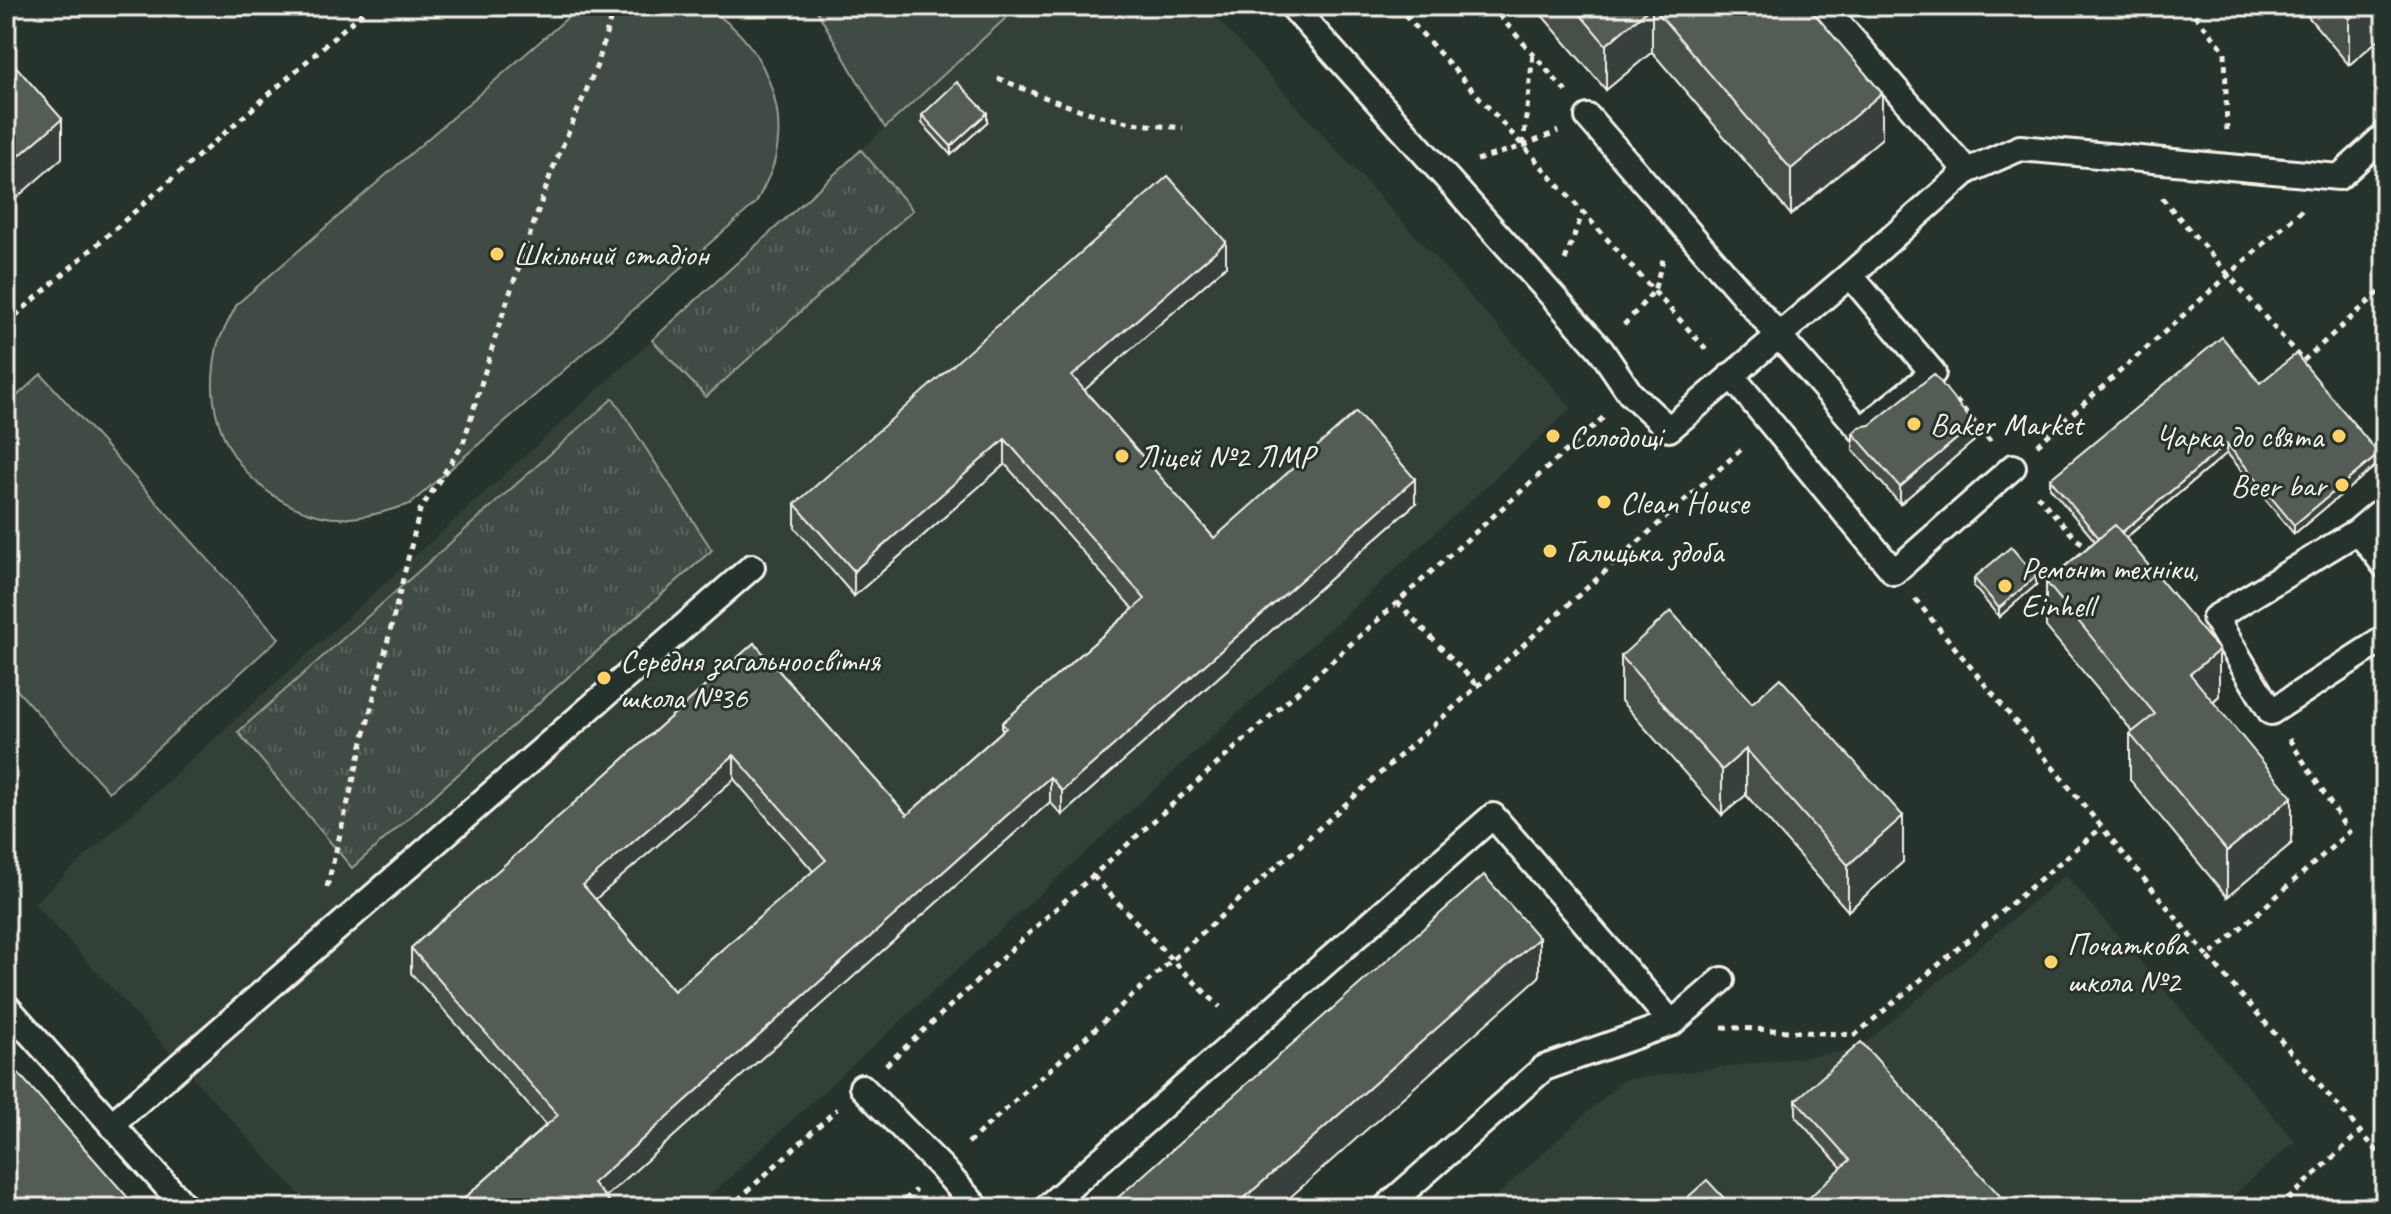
<svg xmlns="http://www.w3.org/2000/svg" width="2391" height="1214" viewBox="0 0 2391 1214" font-family="Caveat,sans-serif">
  <defs>
    <pattern id="park-tufts" width="24" height="20" patternUnits="userSpaceOnUse" patternTransform="scale(2)"><rect width="24" height="20" fill="#414b45"/><path d="M3 7l-1-3M5 7V3M7 7l1-3M15 17l-1-3M17 17v-4M19 17l1-3" fill="none" stroke="#5d6560"/></pattern>
  </defs>
  <rect width="100%" height="100%" fill="#26332d"/>
  <filter id="ink" filterUnits="userSpaceOnUse"><feTurbulence type="fractalNoise" baseFrequency=".0125" numOctaves="2"/><feDisplacementMap in="SourceGraphic" scale="16" xChannelSelector="R" yChannelSelector="G"/><feConvolveMatrix kernelMatrix="1 2 1 2 8 2 1 2 1" color-interpolation-filters="sRGB"/></filter>
  <g filter="url(#ink)">
    <path fill="#333f39" d="M 1019,6 L 1206,6 L 1572,408 L 696,1208 L 312,1208 L 34,903 Z
      M 2065,875 L 2295,1141 L 2219,1208 L 1483,1208 L 1623,1080 L 1857,1050 Z"/>
    <path fill="url(#park-tufts)" stroke="#9a9e96" stroke-width="2" d="M 861,150 L 913,210 L 706,397 L 652,340 Z
      M 613,398 L 712,550 L 352,868 L 238,732 Z"/>
    <path fill="#414b45" stroke="#9a9e96" stroke-width="2" d="M 581,6 L 702,6 C 712,10 719,16 728,23 C 767,56 788,112 774,163 C 770,177 762,190 756,203 L 410,504 C 381,513 351,523 321,516 C 252,500 205,437 214,367 C 215,359 216,350 218,343 C 223,330 231,317 237,304 Z
      M 814,6 L 1019,6 L 885,128 Z
      M 41,374 L 279,638 L 109,792 L 6,678 L 6,406 Z"/>
    <g fill="none" stroke-linecap="round" stroke-linejoin="round">
      <defs>
        <path id="lane" d="M 1292,6 L 1601,350 L 1630,393 L 1669,429 L 1850,275 L 1967,171 L 2020,148 L 2339,177 L 2385,135
          M 1823,6 L 1967,171
          M 1588,117 L 1861,430 L 1933,373 L 1850,275
          M 1731,375 L 1894,572 L 2013,467
          M 2385,508 L 2358,531 L 2215,618 L 2271,712 L 2385,638
          M 2358,531 L 2385,566
          M 6,1006 L 186,1208
          M 862,1087 L 941,1167 L 977,1208
          M 111,1125 L 752,567
          M 1046,1208 L 1493,816 L 1672,1023
          M 1385,1208 L 1544,1068 L 1672,1023 L 1722,980"/>
      </defs>
      <use href="#lane" stroke="#f4f1e8" stroke-width="30"/>
      <path stroke="#f4f1e8" stroke-width="5" stroke-dasharray="6 6" stroke-linecap="butt" d="M 1397,6 L 1707,350
        M 1491,6 L 1567,93
        M 2187,6 L 2225,51 L 2227,134
        M 998,78 C 1042,97 1087,115 1134,123 C 1150,126 1167,126 1183,128
        M 1523,145 L 1533,54
        M 1477,160 L 1523,146 L 1558,131
        M 2162,198 L 2303,361 L 2385,287
        M 1565,260 L 1583,212
        M 6,324 L 370,6
        M 1624,325 L 1654,291 L 1664,256
        M 1956,400 L 1991,442
        M 2037,445 L 2302,210
        M 2037,495 L 2076,539 L 2092,549
        M 1915,599 L 2208,957
        M 1397,602 L 1478,686
        M 2289,739 L 2349,832 L 2208,957 L 2385,1160
        M 1093,876 L 1172,960 L 1220,1007
        M 327,887 L 420,510 L 463,444 L 499,325 L 551,173 L 598,63 L 614,6
        M 1722,1027 L 1855,1035 L 2101,828
        M 886,1065 L 1050,914 L 1606,415
        M 968,1143 L 1744,447
        M 729,1208 L 837,1109
        M 896,1208 L 916,1190
        M 2279,1208 L 2360,1132"/>
      <use href="#lane" stroke="#26332d" stroke-width="24"/>
    </g>
    <path fill="#474f49" stroke="#f4f1e8" stroke-width="2" fill-rule="evenodd" d="M 1534,6 L 1808,6 L 1882,138 L 1791,215 L 1652,52 L 1606,90 Z
      M 2299,6 L 2385,6 L 2385,34 L 2349,65 Z
      M 922,115 L 987,122 L 951,155 L 922,123 Z
      M 1226,266 L 1084,390 L 1214,538 L 1415,504 L 1062,815 L 1050,802 L 605,1197 L 615,1208 L 458,1208 L 458,1204 L 546,1125 L 411,973 L 411,948 L 754,643 L 907,815 L 1002,731 L 1002,723 L 1133,609 L 1005,464 L 854,596 L 795,528 L 795,504 ZM 734,779 L 813,871 L 674,991 L 595,899 Z
      M 2260,383 L 2379,463 L 2294,534 L 2227,453 L 2126,538 L 2219,696 L 2213,702 L 2292,843 L 2227,897 L 2130,780 L 2130,734 L 2133,732 L 2046,627 L 2046,582 L 2095,541 L 2050,488 L 2050,479 Z
      M 1870,425 L 1974,441 L 1900,504 L 1853,450 L 1853,433 Z
      M 1974,578 L 2036,585 L 1999,617 L 1974,587 Z
      M 1621,656 L 1752,703 L 1903,862 L 1848,911 L 1746,795 L 1722,815 L 1621,701 Z
      M 1796,1100 L 2011,1208 L 1842,1168 L 1796,1117 Z"/>
    <path fill="#39403c" stroke="#f4f1e8" stroke-width="2" d="M 1652,6 L 1652,52 L 1606,90 L 1606,45 Z
      M 2364,6 L 2385,6 L 2385,34 L 2349,65 L 2349,19 Z
      M 1882,93 L 1882,138 L 1791,215 L 1791,169 Z
      M 987,113 L 987,122 L 951,155 L 951,146 Z
      M 62,119 L 62,158 L 6,207 L 6,167 Z
      M 1226,242 L 1226,266 L 1072,401 L 1072,376 Z
      M 1974,424 L 1974,441 L 1900,504 L 1900,487 Z
      M 1005,439 L 1005,464 L 854,596 L 854,571 Z
      M 2227,444 L 2227,453 L 2106,554 L 2106,546 Z
      M 2379,454 L 2379,463 L 2294,534 L 2294,525 Z
      M 1415,479 L 1415,504 L 1062,815 L 1062,791 Z
      M 2036,576 L 2036,585 L 1999,617 L 1999,608 Z
      M 2219,650 L 2219,696 L 2190,720 L 2190,674 Z
      M 1746,749 L 1746,795 L 1722,815 L 1722,770 Z
      M 734,755 L 734,779 L 583,910 L 583,885 Z
      M 1050,777 L 1050,802 L 593,1208 L 593,1183 Z
      M 2292,797 L 2292,843 L 2227,897 L 2227,851 Z
      M 1903,816 L 1903,862 L 1848,911 L 1848,865 Z
      M 1539,938 L 1539,977 L 1278,1208 L 1233,1208 Z"/>
    <path fill="#525c55" stroke="#f4f1e8" stroke-width="2" fill-rule="evenodd" d="M 1573,6 L 1808,6 L 1882,93 L 1791,169 L 1652,6 L 1606,45 Z
      M 2338,6 L 2364,6 L 2349,19 Z
      M 6,55 L 62,119 L 6,167 Z
      M 957,82 L 987,113 L 951,146 L 922,115 Z
      M 1168,176 L 1226,242 L 1072,376 L 1214,538 L 1356,412 L 1415,479 L 1062,791 L 1050,777 L 593,1183 L 615,1208 L 461,1208 L 458,1204 L 558,1115 L 411,948 L 754,643 L 907,815 L 1006,728 L 1002,723 L 1145,599 L 1005,439 L 854,571 L 795,504 ZM 734,755 L 826,860 L 674,991 L 583,885 Z
      M 2222,337 L 2260,383 L 2296,354 L 2379,454 L 2294,525 L 2227,444 L 2122,532 L 2115,525 L 2099,538 L 2050,479 Z
      M 1934,374 L 1974,424 L 1900,487 L 1853,433 L 1859,427 L 1870,425 Z
      M 2115,525 L 2219,650 L 2190,674 L 2292,797 L 2227,851 L 2130,734 L 2155,714 L 2046,582 Z
      M 2011,547 L 2036,576 L 1999,608 L 1974,578 Z
      M 1671,611 L 1752,703 L 1780,678 L 1903,816 L 1848,865 L 1746,749 L 1722,770 L 1621,656 Z
      M 1484,875 L 1539,938 L 1233,1208 L 1106,1208 Z
      M 1861,1042 L 2011,1208 L 1798,1208 L 1850,1160 L 1796,1100 Z
      M 6,1059 L 137,1208 L 6,1208 Z
      M 1707,1180 L 1733,1208 L 1676,1208 Z"/>
  </g>
  <g fill="#ffd166" stroke="#26332d" stroke-width="3">
    <circle cx="497" cy="254" r="8"/>
    <circle cx="1914" cy="424" r="8"/>
    <circle cx="1553" cy="436" r="8"/>
    <circle cx="2339" cy="436" r="8"/>
    <circle cx="1122" cy="456" r="8"/>
    <circle cx="2342" cy="485" r="8"/>
    <circle cx="1604" cy="502" r="8"/>
    <circle cx="1550" cy="551" r="8"/>
    <circle cx="2005" cy="586" r="8"/>
    <circle cx="604" cy="678" r="8"/>
    <circle cx="2051" cy="962" r="8"/>
  </g>
  <g text-anchor="middle" stroke-width="6" stroke-linejoin="round" paint-order="stroke">
    <g font-size="32" fill="#f4f1e8" stroke="#26332d" text-anchor="start">
      <text x="513" y="265">Шкільний стадіон</text>
      <text x="1930" y="435">Baker Market</text>
      <text x="1569" y="447">Солодощі</text>
      <text x="2323" y="447" text-anchor="end">Чарка до свята</text>
      <text x="1138" y="467">Ліцей №2 ЛМР</text>
      <text x="2326" y="496" text-anchor="end">Beer bar</text>
      <text x="1620" y="513">Clean House</text>
      <text x="1566" y="562">Галицька здоба</text>
      <text x="2021" y="579">Ремонт техніки,<tspan x="2021" dy="37">Einhell</tspan></text>
      <text x="620" y="671">Середня загальноосвітня<tspan x="620" dy="37">школа №36</tspan></text>
      <text x="2067" y="955">Початкова<tspan x="2067" dy="37">школа №2</tspan></text>
    </g>
  </g>
  <rect width="2391" height="1214" fill="none" stroke="#26332d" stroke-width="32"/>
  <rect x="16" y="16" width="2359" height="1182" fill="none" stroke="#f4f1e8" stroke-width="3" filter="url(#ink)"/>
</svg>
